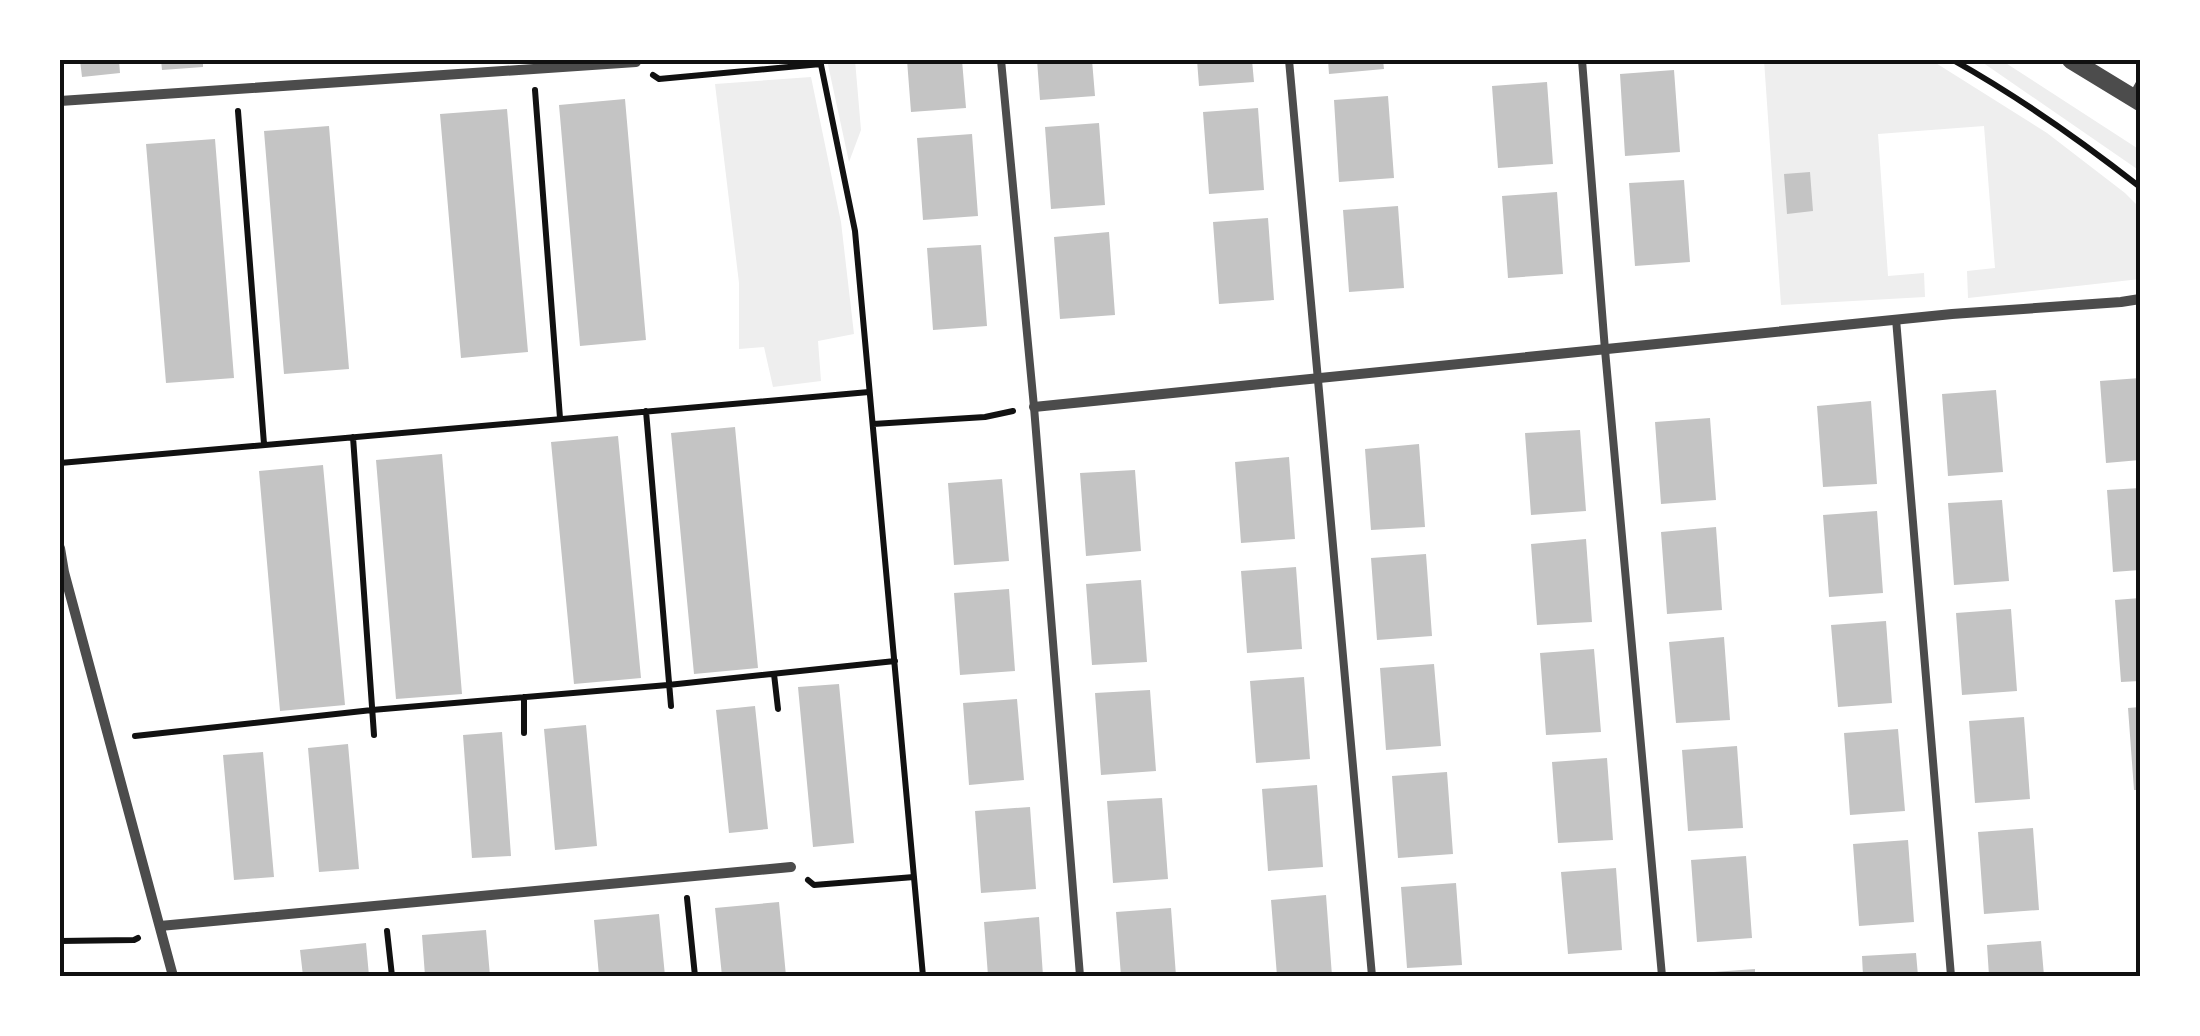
<svg xmlns="http://www.w3.org/2000/svg" width="2200" height="1036" viewBox="0 0 2200 1036" font-family="Ubuntu,sans-serif">
  <rect width="100%" height="100%" fill="#fff"/>
  <path fill="#eee" d="M 827,60 L 855,60 L 861,130 L 849,162 Z
    M 1764,60 L 1931,60 L 2047,133 L 2125,193 L 2140,208 L 2140,279 L 1968,298 L 1967,271 L 1995,268 L 1984,126 L 1878,134 L 1888,276 L 1924,273 L 1925,297 L 1781,305 Z
    M 1979,60 L 2001,60 L 2140,150 L 2140,171 Z
    M 811,77 L 841,222 L 854,334 L 818,341 L 821,381 L 773,387 L 764,347 L 739,349 L 739,283 L 715,84 Z"/>
  <path fill="#c4c4c4" d="M 80,60 L 119,60 L 120,73 L 82,77 Z
    M 161,60 L 203,60 L 203,67 L 162,70 Z
    M 907,60 L 962,60 L 966,108 L 911,112 Z
    M 1037,60 L 1092,60 L 1095,96 L 1040,100 Z
    M 1197,60 L 1252,60 L 1254,82 L 1199,86 Z
    M 1328,60 L 1383,60 L 1384,69 L 1329,74 Z
    M 1674,70 L 1680,152 L 1625,156 L 1620,74 Z
    M 1547,82 L 1553,164 L 1498,168 L 1492,86 Z
    M 1388,96 L 1394,178 L 1339,182 L 1334,100 Z
    M 625,99 L 646,340 L 580,346 L 559,105 Z
    M 1258,108 L 1264,190 L 1209,194 L 1203,112 Z
    M 507,109 L 528,352 L 461,358 L 440,114 Z
    M 1099,123 L 1105,205 L 1051,209 L 1045,127 Z
    M 329,126 L 349,369 L 284,374 L 264,131 Z
    M 972,134 L 978,216 L 923,220 L 917,138 Z
    M 215,139 L 234,378 L 166,383 L 146,144 Z
    M 1810,172 L 1813,211 L 1787,214 L 1784,174 Z
    M 1684,180 L 1690,262 L 1635,266 L 1629,183 Z
    M 1557,192 L 1563,274 L 1508,278 L 1502,196 Z
    M 1398,206 L 1404,288 L 1349,292 L 1343,210 Z
    M 1268,218 L 1274,300 L 1219,304 L 1213,222 Z
    M 1109,232 L 1115,315 L 1060,319 L 1054,237 Z
    M 981,245 L 987,326 L 933,330 L 927,248 Z
    M 2140,378 L 2140,460 L 2106,463 L 2100,381 Z
    M 1996,390 L 2003,472 L 1948,476 L 1942,394 Z
    M 1871,401 L 1877,484 L 1823,487 L 1817,406 Z
    M 1710,418 L 1716,500 L 1661,504 L 1655,422 Z
    M 735,427 L 758,668 L 694,674 L 671,433 Z
    M 1580,430 L 1586,511 L 1531,515 L 1525,433 Z
    M 618,436 L 641,678 L 574,684 L 551,442 Z
    M 1419,444 L 1425,527 L 1371,530 L 1365,449 Z
    M 442,454 L 462,694 L 396,699 L 376,460 Z
    M 1289,457 L 1295,539 L 1241,543 L 1235,462 Z
    M 323,465 L 345,705 L 280,711 L 259,471 Z
    M 1135,470 L 1141,551 L 1086,556 L 1080,473 Z
    M 1002,479 L 1009,561 L 954,565 L 948,483 Z
    M 2140,488 L 2140,570 L 2113,572 L 2107,490 Z
    M 2002,500 L 2009,581 L 1954,585 L 1948,503 Z
    M 1877,511 L 1883,593 L 1829,597 L 1823,515 Z
    M 1716,527 L 1722,610 L 1667,614 L 1661,532 Z
    M 1586,539 L 1592,622 L 1537,625 L 1531,544 Z
    M 1426,554 L 1432,636 L 1377,640 L 1371,558 Z
    M 1296,567 L 1302,649 L 1247,653 L 1241,571 Z
    M 1141,580 L 1147,662 L 1092,665 L 1086,584 Z
    M 1009,589 L 1015,671 L 960,675 L 954,593 Z
    M 2140,598 L 2140,681 L 2121,682 L 2115,600 Z
    M 2011,609 L 2017,691 L 1962,695 L 1956,613 Z
    M 1886,621 L 1892,703 L 1838,707 L 1831,625 Z
    M 1724,637 L 1730,720 L 1676,723 L 1669,642 Z
    M 1594,649 L 1601,732 L 1546,735 L 1540,653 Z
    M 1434,664 L 1441,746 L 1386,750 L 1380,668 Z
    M 1304,677 L 1310,759 L 1256,763 L 1250,681 Z
    M 839,684 L 854,843 L 813,847 L 798,687 Z
    M 1150,690 L 1156,771 L 1101,775 L 1095,693 Z
    M 1017,699 L 1024,780 L 969,785 L 963,703 Z
    M 755,706 L 768,829 L 729,833 L 716,710 Z
    M 2140,707 L 2140,790 L 2134,790 L 2128,708 Z
    M 2024,717 L 2030,799 L 1975,803 L 1969,721 Z
    M 586,725 L 597,846 L 555,850 L 544,729 Z
    M 1898,729 L 1905,811 L 1850,815 L 1844,733 Z
    M 502,732 L 511,856 L 472,858 L 463,735 Z
    M 348,744 L 359,869 L 319,872 L 308,748 Z
    M 1737,746 L 1743,828 L 1688,831 L 1682,750 Z
    M 263,752 L 274,877 L 234,880 L 223,755 Z
    M 1607,758 L 1613,840 L 1558,843 L 1552,762 Z
    M 1447,772 L 1453,854 L 1398,858 L 1392,776 Z
    M 1317,785 L 1323,867 L 1268,871 L 1262,789 Z
    M 1162,798 L 1168,879 L 1113,883 L 1107,801 Z
    M 1030,807 L 1036,889 L 981,893 L 975,811 Z
    M 2033,828 L 2039,910 L 1984,914 L 1978,832 Z
    M 1908,840 L 1914,922 L 1859,926 L 1853,844 Z
    M 1746,856 L 1752,938 L 1697,942 L 1691,860 Z
    M 1616,868 L 1622,950 L 1568,954 L 1561,872 Z
    M 1456,883 L 1462,965 L 1407,968 L 1401,887 Z
    M 1326,895 L 1332,976 L 1277,976 L 1271,900 Z
    M 779,902 L 786,976 L 722,976 L 715,908 Z
    M 1171,908 L 1176,976 L 1121,976 L 1116,912 Z
    M 659,914 L 665,976 L 599,976 L 594,920 Z
    M 1039,917 L 1043,976 L 988,976 L 984,922 Z
    M 486,930 L 490,976 L 425,976 L 422,935 Z
    M 2041,941 L 2044,976 L 1989,976 L 1987,945 Z
    M 366,943 L 369,976 L 303,976 L 300,950 Z
    M 1916,953 L 1918,976 L 1863,976 L 1862,956 Z
    M 1755,969 L 1755,976 L 1700,976 L 1700,973 Z"/>
  <g fill="none" stroke-linecap="round" stroke-linejoin="round">
    <path stroke="#111" stroke-width="6" d="M 820,60 L 855,231 L 923,976
      M 1953,60 C 2019,97 2080,140 2140,187
      M 653,75 L 659,79 L 821,64
      M 535,90 L 560,418
      M 238,111 L 264,444
      M 646,411 L 671,706
      M 873,424 L 985,417 L 1013,411
      M 353,437 L 374,735
      M 60,463 L 869,392
      M 774,674 L 778,709
      M 524,697 L 524,733
      M 135,736 L 372,710 L 668,685 L 895,661
      M 808,880 L 814,885 L 914,877
      M 687,898 L 695,976
      M 387,931 L 392,976
      M 60,941 L 134,940 L 138,938"/>
    <path stroke="#4c4c4c" stroke-width="8" d="M 1001,60 L 1034,407 L 1080,976
      M 1289,60 L 1372,976
      M 1582,60 L 1605,350 L 1662,976
      M 2132,97 L 2140,83
      M 1896,319 L 1951,976"/>
    <path stroke="#4c4c4c" stroke-width="10" d="M 60,101 L 636,62
      M 1034,407 L 1952,314 L 2121,302 L 2140,299
      M 60,548 L 64,572 L 173,976
      M 160,926 L 791,867"/>
    <path stroke="#4c4c4c" stroke-width="18" d="M 2071,60 L 2140,102"/>
  </g>
  <rect width="2200" height="1036" fill="none" stroke="#ffffff" stroke-width="125"/>
  <rect x="62" y="62" width="2076" height="912" fill="none" stroke="#111" stroke-width="4"/>
</svg>
